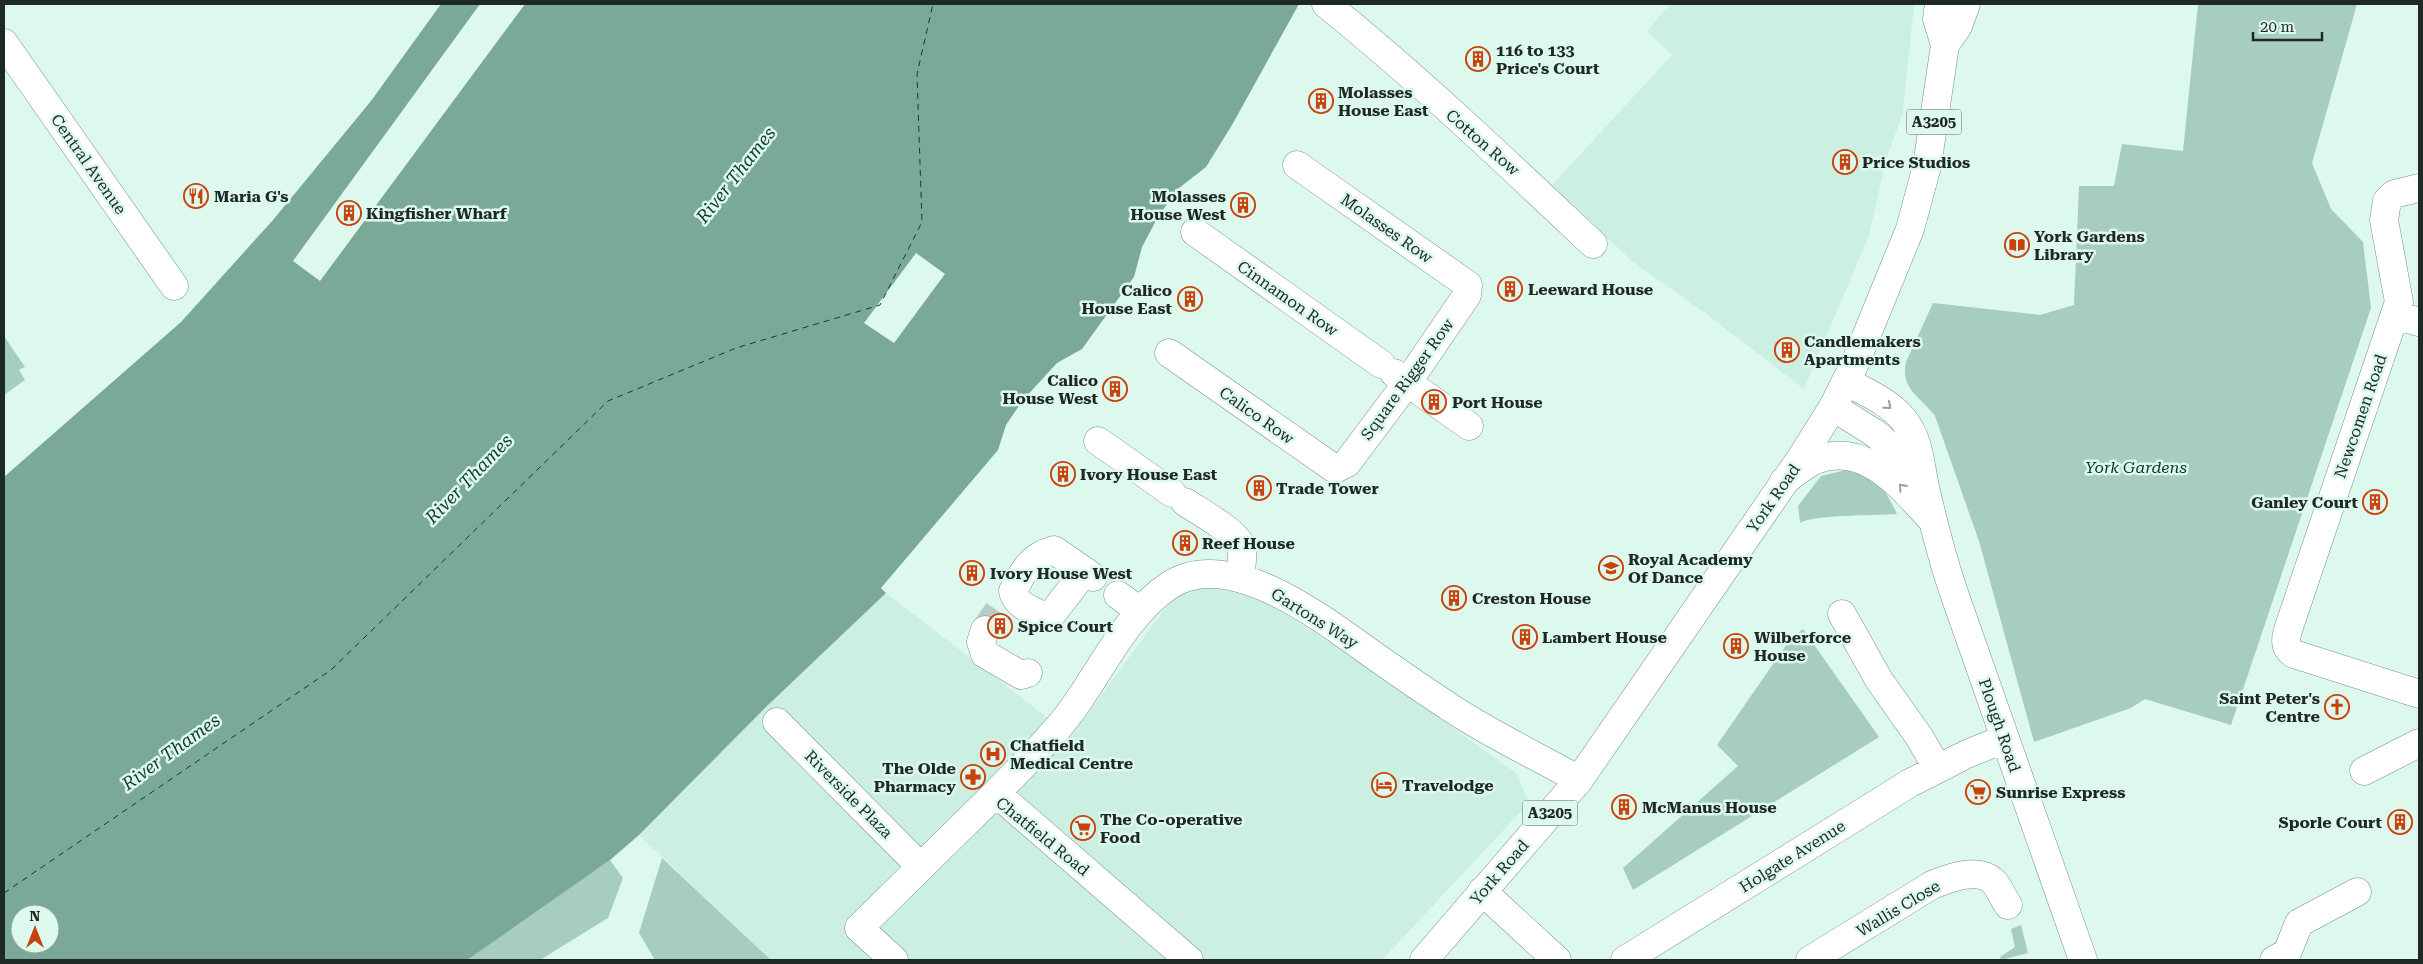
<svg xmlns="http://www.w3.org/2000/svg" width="2423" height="964" viewBox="0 0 2423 964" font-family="'Roboto Serif',serif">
  <rect width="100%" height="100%" fill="#ddf8ed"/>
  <path fill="#cbefe0" d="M 1670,4 L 1914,4 L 1903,112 L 1885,163 L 1869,235 L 1804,389 L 1704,312 L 1634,263 L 1552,185 L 1672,55 L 1647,31 Z
    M 1206,586 L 1232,591 L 1267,602 L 1359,661 L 1516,773 L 1529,803 L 1382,960 L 771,960 L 639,835 L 766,707 L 886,593 L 1071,736 L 1173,598 L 1188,589 Z"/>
  <path fill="#a6cdbd" d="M 2198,4 L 2357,4 L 2312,163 L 2331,209 L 2363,242 L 2371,308 L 2231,725 L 2145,699 L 2131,708 L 2034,742 L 1979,541 L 1935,416 C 1921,397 1900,389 1906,362 L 1933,303 L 2040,315 L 2074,305 L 2079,186 L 2114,186 L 2122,144 L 2183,151 Z
    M 4,336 L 25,367 L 19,370 L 25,380 L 4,395 Z
    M 1846,470 C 1879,476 1883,486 1897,514 C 1875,516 1815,514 1800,523 L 1798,506 L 1821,476 Z
    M 1803,629 L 1879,737 L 1633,890 L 1623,868 L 1738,766 L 1717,745 L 1789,641 Z
    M 662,858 L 771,960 L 655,960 L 639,933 Z
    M 610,860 L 623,878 L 608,918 L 540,960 L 463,960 Z
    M 2021,925 L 2028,953 L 2001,960 L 2000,957 L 2015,947 L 2011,929 Z"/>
  <path fill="#7ba997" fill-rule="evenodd" d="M 441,4 L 1299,4 L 1232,125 L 1206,167 L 1179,188 L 1159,215 L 1142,247 L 1134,277 L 1082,349 L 1057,363 L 1023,400 L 1006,425 L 998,450 L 881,588 L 886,593 L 766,707 L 639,835 L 610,860 L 467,960 L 4,960 L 4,477 L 181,322 L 273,220 L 371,101 ZM 20,914 L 50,914 L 50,944 L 20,944 Z"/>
  <path fill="#ddf8ed" d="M 480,4 L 525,4 L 320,281 L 293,261 Z
    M 916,253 L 945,274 L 894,343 L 864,323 Z"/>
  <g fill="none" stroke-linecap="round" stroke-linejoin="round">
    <path stroke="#133c2f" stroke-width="1" stroke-dasharray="6 5" stroke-linecap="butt" d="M 4,893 L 331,670 L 608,401 L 736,348 L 880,305 L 922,222 L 917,74 L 933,4"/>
    <path stroke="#b7cec5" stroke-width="28" stroke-dasharray="28 14" stroke-linecap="butt" d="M 985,630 L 998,611"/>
    <defs>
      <path id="minor" d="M 1326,4 C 1419,79 1506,162 1593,244
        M 4,43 L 174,286
        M 2419,188 L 2394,194 L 2387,201 L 2384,220 L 2399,302 L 2291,621 C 2287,633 2281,646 2294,654 L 2419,694
        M 1195,232 L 1381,364
        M 2395,315 L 2419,322
        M 1169,353 L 1335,469 L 1347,463 L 1407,383 L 1467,295 L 1468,285 L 1297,165
        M 1394,373 L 1469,426
        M 1846,381 C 1865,392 1888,401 1903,419 C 1919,438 1920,463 1925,487 C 1933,522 1942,558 1954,593 L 2083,960
        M 1833,407 L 1876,434 L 1894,450 L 1924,485
        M 1098,441 L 1172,493
        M 1784,481 C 1793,475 1803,466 1813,461 C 1865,439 1901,487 1932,520
        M 1185,502 C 1198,511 1237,532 1241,546 C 1244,556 1241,568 1239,578
        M 1085,571 L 1052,614 L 1045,617 C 1034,611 1015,605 1013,591 C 1023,571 1031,556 1054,550 L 1093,577
        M 1118,595 L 1140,611
        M 1842,614 L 1879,680 L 1920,738 L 1937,768
        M 985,630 L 981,642 L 985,654 L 1021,675 L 1028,673
        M 777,722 L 920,866
        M 1967,754 L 2004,739
        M 2364,771 L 2419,743
        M 996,793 C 1022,766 1050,740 1072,710 C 1102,669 1127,613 1170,585 C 1232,545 1329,624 1379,659 C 1403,676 1428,693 1454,710 C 1494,736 1537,756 1579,780
        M 1482,891 L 1557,960
        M 894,960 L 859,928 L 996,793 L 1189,960
        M 1625,960 L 1910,783 L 1961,757
        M 1810,960 L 1932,885 C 1949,878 1978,867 1993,881 C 1999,887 2003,898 2008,905
        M 2274,960 L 2287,953 L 2299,923 L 2357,892"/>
      <path id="highway" d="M 1939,4 L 1937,19 L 1945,45
        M 1424,960 L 1579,780 L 1801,458 L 1833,407 L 1856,361 L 1910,229 L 1927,166 L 1945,45 L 1958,26 L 1966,4"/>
    </defs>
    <use href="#minor" stroke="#789187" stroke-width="29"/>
    <use href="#highway" stroke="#789187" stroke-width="29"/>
    <use href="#minor" stroke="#fff" stroke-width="28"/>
    <use href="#highway" stroke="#fff" stroke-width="28"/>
  </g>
  <defs><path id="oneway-chevron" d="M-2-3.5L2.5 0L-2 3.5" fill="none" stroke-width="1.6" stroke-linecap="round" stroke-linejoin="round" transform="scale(1.25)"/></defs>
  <g stroke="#9a9e9c">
    <use href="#oneway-chevron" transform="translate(1888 406) rotate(40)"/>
    <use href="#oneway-chevron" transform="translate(1902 487) rotate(-132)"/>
  </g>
  <defs>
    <symbol id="building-ring" viewBox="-11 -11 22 22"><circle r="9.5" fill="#ddf8ed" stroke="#c9420b" stroke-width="1.5"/><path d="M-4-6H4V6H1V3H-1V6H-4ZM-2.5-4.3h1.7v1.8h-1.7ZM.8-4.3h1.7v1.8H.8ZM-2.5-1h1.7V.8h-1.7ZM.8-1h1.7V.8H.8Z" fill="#c9420b"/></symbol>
    <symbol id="restaurant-ring" viewBox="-11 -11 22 22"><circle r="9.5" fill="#ddf8ed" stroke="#c9420b" stroke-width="1.5"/><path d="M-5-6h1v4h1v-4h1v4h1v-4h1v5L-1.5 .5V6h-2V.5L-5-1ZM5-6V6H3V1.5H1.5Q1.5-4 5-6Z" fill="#c9420b"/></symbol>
    <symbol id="library-ring" viewBox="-11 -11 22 22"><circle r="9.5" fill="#ddf8ed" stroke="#c9420b" stroke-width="1.5"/><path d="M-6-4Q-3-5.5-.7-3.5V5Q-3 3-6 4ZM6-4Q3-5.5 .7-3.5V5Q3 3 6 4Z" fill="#c9420b"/></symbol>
    <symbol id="school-ring" viewBox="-11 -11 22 22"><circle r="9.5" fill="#ddf8ed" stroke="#c9420b" stroke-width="1.5"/><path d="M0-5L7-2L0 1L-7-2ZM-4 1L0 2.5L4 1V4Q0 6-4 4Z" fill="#c9420b"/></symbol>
    <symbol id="church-ring" viewBox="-11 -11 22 22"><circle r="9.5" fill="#ddf8ed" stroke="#c9420b" stroke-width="1.5"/><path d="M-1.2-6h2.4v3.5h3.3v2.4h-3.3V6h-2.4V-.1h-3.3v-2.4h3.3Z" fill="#c9420b"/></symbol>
    <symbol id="hospital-ring" viewBox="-11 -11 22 22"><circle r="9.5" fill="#ddf8ed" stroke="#c9420b" stroke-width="1.5"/><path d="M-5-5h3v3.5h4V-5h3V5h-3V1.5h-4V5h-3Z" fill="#c9420b"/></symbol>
    <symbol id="pharmacy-ring" viewBox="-11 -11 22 22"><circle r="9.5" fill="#ddf8ed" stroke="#c9420b" stroke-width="1.5"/><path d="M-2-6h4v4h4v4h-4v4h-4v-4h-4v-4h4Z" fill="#c9420b"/></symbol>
    <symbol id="hotel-ring" viewBox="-11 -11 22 22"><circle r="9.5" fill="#ddf8ed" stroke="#c9420b" stroke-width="1.5"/><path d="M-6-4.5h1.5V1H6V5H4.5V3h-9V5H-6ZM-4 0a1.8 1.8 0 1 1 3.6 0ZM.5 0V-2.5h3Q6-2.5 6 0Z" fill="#c9420b"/></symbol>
    <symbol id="supermarket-ring" viewBox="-11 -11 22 22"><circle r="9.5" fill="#ddf8ed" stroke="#c9420b" stroke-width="1.5"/><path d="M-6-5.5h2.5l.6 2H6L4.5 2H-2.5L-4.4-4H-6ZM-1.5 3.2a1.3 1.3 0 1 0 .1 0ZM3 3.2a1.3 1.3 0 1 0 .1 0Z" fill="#c9420b"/></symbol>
  </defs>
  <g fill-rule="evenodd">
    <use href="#building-ring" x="1464" y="45" width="28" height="28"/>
    <use href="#building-ring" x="1307" y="87" width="28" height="28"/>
    <use href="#building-ring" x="1831" y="148" width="28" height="28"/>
    <use href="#restaurant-ring" x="182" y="182" width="28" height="28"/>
    <use href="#building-ring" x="1229" y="191" width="28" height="28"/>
    <use href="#building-ring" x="335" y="199" width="28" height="28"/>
    <use href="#library-ring" x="2003" y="231" width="28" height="28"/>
    <use href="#building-ring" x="1496" y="275" width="28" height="28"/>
    <use href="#building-ring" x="1176" y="285" width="28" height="28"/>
    <use href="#building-ring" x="1773" y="336" width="28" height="28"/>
    <use href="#building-ring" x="1101" y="375" width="28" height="28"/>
    <use href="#building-ring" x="1420" y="388" width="28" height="28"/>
    <use href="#building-ring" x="1049" y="460" width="28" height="28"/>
    <use href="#building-ring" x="1245" y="474" width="28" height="28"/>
    <use href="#building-ring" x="2361" y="488" width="28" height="28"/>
    <use href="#building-ring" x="1171" y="529" width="28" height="28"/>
    <use href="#school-ring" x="1597" y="554" width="28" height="28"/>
    <use href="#building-ring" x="958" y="559" width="28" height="28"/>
    <use href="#building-ring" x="1440" y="584" width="28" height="28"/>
    <use href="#building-ring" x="986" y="612" width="28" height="28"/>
    <use href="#building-ring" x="1511" y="623" width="28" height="28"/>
    <use href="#building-ring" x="1722" y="632" width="28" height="28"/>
    <use href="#church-ring" x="2323" y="693" width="28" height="28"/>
    <use href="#hospital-ring" x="979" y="740" width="28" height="28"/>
    <use href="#pharmacy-ring" x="959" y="763" width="28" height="28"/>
    <use href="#hotel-ring" x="1370" y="771" width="28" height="28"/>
    <use href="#supermarket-ring" x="1964" y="778" width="28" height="28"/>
    <use href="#building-ring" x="1610" y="793" width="28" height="28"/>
    <use href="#building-ring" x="2386" y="808" width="28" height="28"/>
    <use href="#supermarket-ring" x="1069" y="814" width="28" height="28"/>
  </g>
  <g text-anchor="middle" stroke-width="5" stroke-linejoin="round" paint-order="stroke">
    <g fill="#ddf8ed" stroke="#576660" stroke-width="1">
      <rect x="1906.5" y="109.5" width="55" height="25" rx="4"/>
      <rect x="1522.5" y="800.5" width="55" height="25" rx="4"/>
    </g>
    <g font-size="15" font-weight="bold" fill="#1e2824">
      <text x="1934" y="127">A3205</text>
      <text x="1550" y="818">A3205</text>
    </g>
    <g font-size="16" font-weight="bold" fill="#1e2824" stroke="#ddf8ed" text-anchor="start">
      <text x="1496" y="56">116 to 133<tspan x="1496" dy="18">Price's Court</tspan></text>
      <text x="1338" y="98">Molasses<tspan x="1338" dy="18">House East</tspan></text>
      <text x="1862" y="168">Price Studios</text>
      <text x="214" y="202">Maria G's</text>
      <text x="1226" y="202" text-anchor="end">Molasses<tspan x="1226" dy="18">House West</tspan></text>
      <text x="366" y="219">Kingfisher Wharf</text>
      <text x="2034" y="242">York Gardens<tspan x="2034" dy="18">Library</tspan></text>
      <text x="1528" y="295">Leeward House</text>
      <text x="1172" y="296" text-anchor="end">Calico<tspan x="1172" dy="18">House East</tspan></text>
      <text x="1804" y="347">Candlemakers<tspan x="1804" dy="18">Apartments</tspan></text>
      <text x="1098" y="386" text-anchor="end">Calico<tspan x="1098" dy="18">House West</tspan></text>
      <text x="1452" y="408">Port House</text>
      <text x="1080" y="480">Ivory House East</text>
      <text x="1276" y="494">Trade Tower</text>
      <text x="2358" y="508" text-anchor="end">Ganley Court</text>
      <text x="1202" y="549">Reef House</text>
      <text x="1628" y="565">Royal Academy<tspan x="1628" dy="18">Of Dance</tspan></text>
      <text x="990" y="579">Ivory House West</text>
      <text x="1472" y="604">Creston House</text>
      <text x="1018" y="632">Spice Court</text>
      <text x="1542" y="643">Lambert House</text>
      <text x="1754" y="643">Wilberforce<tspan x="1754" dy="18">House</tspan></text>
      <text x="2320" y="704" text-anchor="end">Saint Peter's<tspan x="2320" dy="18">Centre</tspan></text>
      <text x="1010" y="751">Chatfield<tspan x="1010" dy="18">Medical Centre</tspan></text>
      <text x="956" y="774" text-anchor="end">The Olde<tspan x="956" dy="18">Pharmacy</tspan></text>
      <text x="1402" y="791">Travelodge</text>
      <text x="1996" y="798">Sunrise Express</text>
      <text x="1642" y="813">McManus House</text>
      <text x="1100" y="825">The Co-operative<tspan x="1100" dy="18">Food</tspan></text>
      <text x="2382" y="828" text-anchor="end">Sporle Court</text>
    </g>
    <g font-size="16" fill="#1e2824" stroke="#ddf8ed">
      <text transform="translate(1483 142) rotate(41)" y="6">Cotton Row</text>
      <text transform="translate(89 164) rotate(55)" y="6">Central Avenue</text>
      <text transform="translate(1387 228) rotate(35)" y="6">Molasses Row</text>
      <text transform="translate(1288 298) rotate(35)" y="6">Cinnamon Row</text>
      <text transform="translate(1407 379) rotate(-54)" y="6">Square Rigger Row</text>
      <text transform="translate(1257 415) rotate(35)" y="6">Calico Row</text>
      <text transform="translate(2360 416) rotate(-71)" y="6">Newcomen Road</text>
      <text transform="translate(1773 498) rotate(-55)" y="6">York Road</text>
      <text transform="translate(1315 618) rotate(32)" y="6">Gartons Way</text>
      <text transform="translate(2000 725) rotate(71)" y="6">Plough Road</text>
      <text transform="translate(849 794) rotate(45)" y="6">Riverside Plaza</text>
      <text transform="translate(1043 836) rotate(39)" y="6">Chatfield Road</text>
      <text transform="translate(1792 856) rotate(-32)" y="6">Holgate Avenue</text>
      <text transform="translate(1499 872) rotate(-49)" y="6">York Road</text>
      <text transform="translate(1898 908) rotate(-31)" y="6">Wallis Close</text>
    </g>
    <g font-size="16" font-style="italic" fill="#093327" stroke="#ddf8ed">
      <text x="2136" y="473">York Gardens</text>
    </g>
    <g font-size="18" font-style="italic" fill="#133c2f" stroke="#ddf8ed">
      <text transform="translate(736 175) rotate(-52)" y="6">River Thames</text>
      <text transform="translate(469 479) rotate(-46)" y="6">River Thames</text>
      <text transform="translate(171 752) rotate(-36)" y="6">River Thames</text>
    </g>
  </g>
  <rect width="2423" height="964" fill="none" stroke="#1e2824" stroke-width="10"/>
  <g transform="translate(35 929)"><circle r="24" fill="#ddf8ed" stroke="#91a59d"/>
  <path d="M0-4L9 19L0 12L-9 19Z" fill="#c9420b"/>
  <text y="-8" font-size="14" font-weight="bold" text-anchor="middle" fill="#1e2824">N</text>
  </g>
  <path d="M2253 32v8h69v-8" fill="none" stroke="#1e2824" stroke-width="2.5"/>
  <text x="2260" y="32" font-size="15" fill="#1e2824" stroke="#ddf8ed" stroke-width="4" paint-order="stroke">20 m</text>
</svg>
